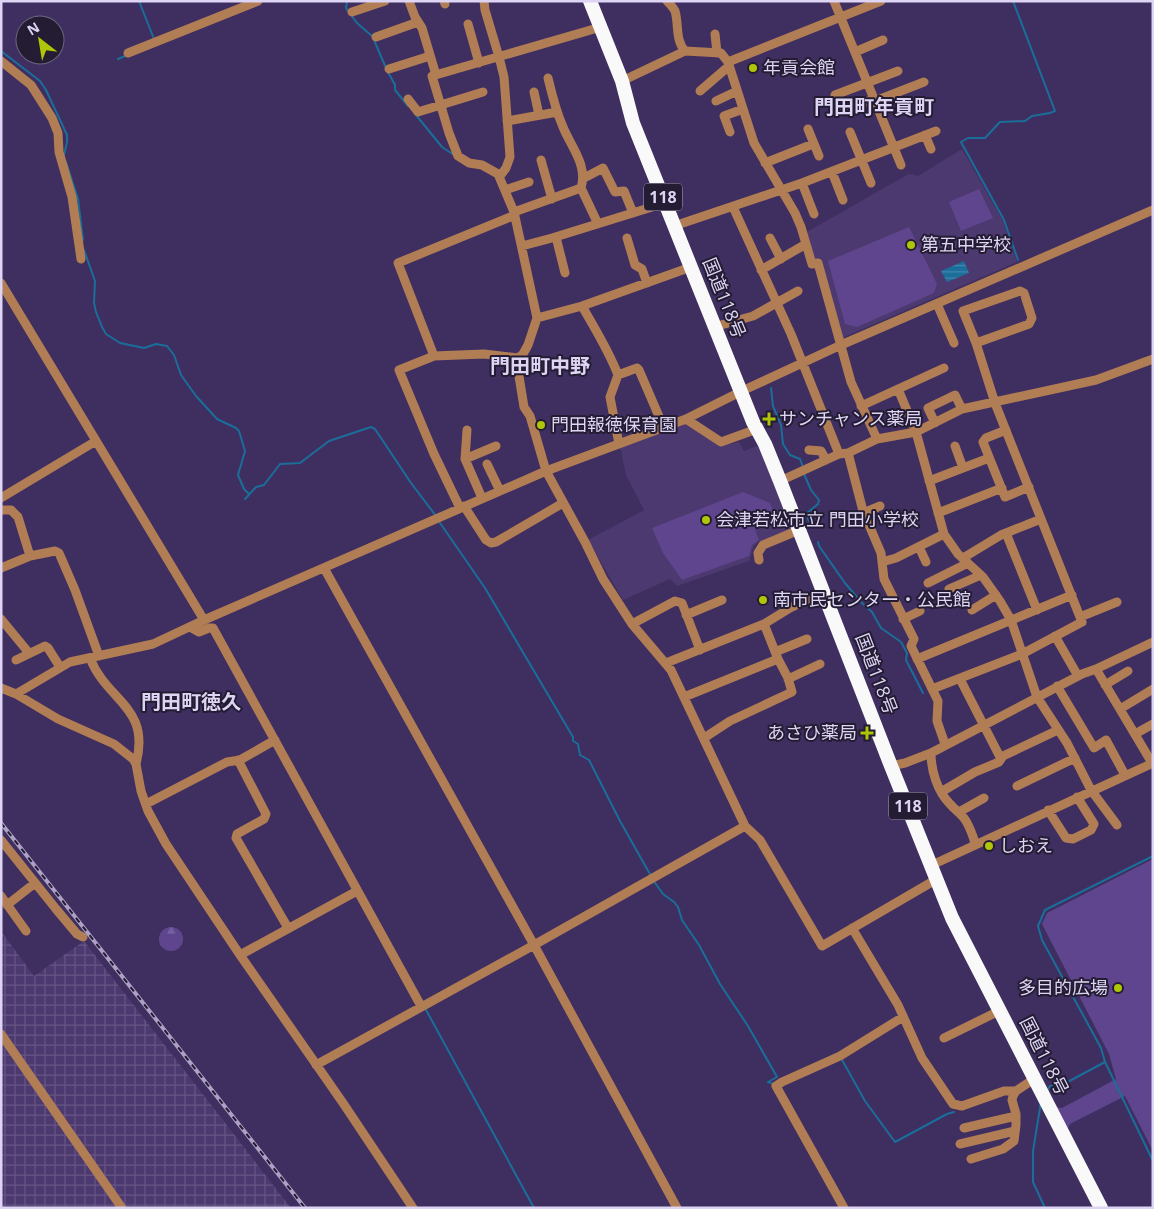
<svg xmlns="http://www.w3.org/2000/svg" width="1154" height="1209" viewBox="0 0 1154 1209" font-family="'Open Sans','Noto Sans JP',sans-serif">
  <defs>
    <pattern id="industrial-grid" width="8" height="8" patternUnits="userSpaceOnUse" patternTransform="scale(1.25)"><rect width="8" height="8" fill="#4c396f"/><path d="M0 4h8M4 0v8" fill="none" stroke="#655584"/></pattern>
    <pattern id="forest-firs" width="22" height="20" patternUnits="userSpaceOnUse" patternTransform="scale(1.25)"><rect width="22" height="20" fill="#5f458e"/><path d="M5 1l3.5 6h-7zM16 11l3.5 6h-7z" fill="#765f9e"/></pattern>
    <pattern id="water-rules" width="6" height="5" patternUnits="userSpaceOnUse" patternTransform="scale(1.25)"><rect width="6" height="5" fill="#1b6e9a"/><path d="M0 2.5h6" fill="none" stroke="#4788ad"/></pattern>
  </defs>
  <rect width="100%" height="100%" fill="#3f2e60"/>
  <path fill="#4c396f" d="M 962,149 L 1003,221 L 1017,262 L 842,338 L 821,258 L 815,260 L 807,232 L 905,176 L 909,174 L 918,176 Z
    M 685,423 L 721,446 L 739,442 L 744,451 L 759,445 L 791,529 L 758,542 L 754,546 L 749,561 L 677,586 L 670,579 L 623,600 L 588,540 L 644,510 L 626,475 L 620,447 Z"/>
  <path fill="url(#industrial-grid)" d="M 1,931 L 34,976 L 84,941 L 291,1208 L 1,1208 Z"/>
  <path fill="url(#forest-firs)" d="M159 939a12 12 0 1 1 24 0a12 12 0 1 1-24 0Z"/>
  <path fill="#5f458e" d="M 979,189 L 993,218 L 961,231 L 949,202 Z
    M 909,227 L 937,284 L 934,293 L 857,327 L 845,324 L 828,261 Z
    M 743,492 L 770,503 L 777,521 L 755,530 L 759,540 L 752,545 L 749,556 L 682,580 L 663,553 L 652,528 Z
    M 1153,859 L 1153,1151 L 1125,1096 L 1070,1124 L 1065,1134 L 1050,1106 L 1062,1108 L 1116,1079 L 1109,1054 L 1042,924 L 1047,913 Z"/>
  <path fill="url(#water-rules)" d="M 964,261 L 969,273 L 947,282 L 941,271 Z"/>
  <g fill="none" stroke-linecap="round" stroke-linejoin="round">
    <path stroke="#1b6e9a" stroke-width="2" d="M 139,1 L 154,39
      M 347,1 L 346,8 L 348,11
      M 1013,1 L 1055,111 L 1050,113 L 1032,116 L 1025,121 L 1000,122 L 985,138 L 968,138 L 961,142 L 1004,220 L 1018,260
      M 351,15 L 357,23 L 372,36
      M 374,40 L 386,68
      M 1,51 L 40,81 L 46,90 L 67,135 L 67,142 L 64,155
      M 118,59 L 125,56
      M 388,72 L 395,85 L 395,90 L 408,106
      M 416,115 L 442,147 L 454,155
      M 66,162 L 78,199 L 83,240
      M 84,250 L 95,281 L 94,303 L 96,312 L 102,327 L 106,334 L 120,343 L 144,348 L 156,344 L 167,346 L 174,355 L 181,375 L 196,396 L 217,419 L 236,428 L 239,431 L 245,451 L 238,475 L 244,489 L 249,494
      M 771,388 L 773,406 L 781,425 L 783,444 L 790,455 L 800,459 L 803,467
      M 804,474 L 811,490 L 819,500 L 818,504 L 806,514 L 809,521
      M 245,499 L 256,487 L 264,485 L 280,464 L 300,463 L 329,441 L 371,427 L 375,429 L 411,483 L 436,516
      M 438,520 L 485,588 L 573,737 L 573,741 L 578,744 L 580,755 L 589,760 L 620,821 L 651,876
      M 818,542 L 819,546 L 845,583 L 861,602 L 872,612 L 881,628 L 901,642 L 907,653 L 906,660 L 908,664 L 923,693
      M 1153,856 L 1045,910 L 1038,926 L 1042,940 L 1101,1048 L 1105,1062 L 1153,1161
      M 653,880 L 663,894 L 674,902 L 678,907 L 682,920 L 699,945 L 720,984 L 748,1026 L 777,1077 L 768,1082 L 774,1084
      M 425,1008 L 534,1208
      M 841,1058 L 865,1101 L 895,1142 L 947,1114 L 954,1112
      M 1047,1091 L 1050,1086 L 1062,1085 L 1105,1062
      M 1041,1102 L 1033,1151 L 1033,1182 L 1045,1208"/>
    <path stroke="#b17d55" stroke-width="9" d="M 409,1 L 415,17 L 422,28 L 436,75
      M 444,1 L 445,4
      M 484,1 L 485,10 L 499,57 L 504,77 L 510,157 L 506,168 L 500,176
      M 667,1 C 670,4 673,7 675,11 C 679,24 675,40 685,51 L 721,53 L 728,62 L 754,143 L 795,213 L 801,227 L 812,264 L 818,263 L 851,382 L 877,439
      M 834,1 L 901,165
      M 352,12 L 385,1
      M 468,24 L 479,63
      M 715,34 L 717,53
      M 376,37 L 418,22
      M 855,52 L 883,40
      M 128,53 L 258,1
      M 1,61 L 31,85 L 52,118 L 58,133 L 59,152 L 72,197 L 81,259
      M 728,62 L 881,1
      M 389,69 L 430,56
      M 622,81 L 685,51
      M 700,91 L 729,66
      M 534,92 L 539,115
      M 835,95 L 898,71
      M 408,99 L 418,112 L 483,92
      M 716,101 L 737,91
      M 875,101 L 924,82
      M 839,112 L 874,99
      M 507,121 L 557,112
      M 808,129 L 819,156
      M 730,132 L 724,116 L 743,109
      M 850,132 L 871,183
      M 925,135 L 931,149
      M 541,160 L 552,199
      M 765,163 L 813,144
      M 832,172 L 843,200
      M 584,178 L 603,168 L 615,192 L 624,191 L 633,213
      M 802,183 L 814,214
      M 581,188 L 598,224
      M 505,190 L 529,182
      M 733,207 L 791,334 L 839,454
      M 514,212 L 581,188 C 588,165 571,147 563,127 C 556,111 552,95 548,78
      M 674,226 L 802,183 L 936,131
      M 556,237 L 565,273
      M 627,238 L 635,265 L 642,269 L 647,283
      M 770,238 L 781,259
      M 522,246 L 552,238 L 665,203
      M 761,270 L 806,244
      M 1,283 L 204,620
      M 937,304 L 954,343
      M 582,306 C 595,329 609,351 618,375 L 610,397 L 619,444
      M 537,318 L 582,306 L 691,267
      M 714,327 L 753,316 L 798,291
      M 434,356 L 484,354 L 518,358 L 523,354 L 528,345 L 537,318 L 514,212 L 498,174 L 482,165 L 469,163 L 458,156 L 449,133 L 432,76 L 601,27
      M 518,358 L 517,364 L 524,407 L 530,416 L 546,471 L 585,542 L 603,579 L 632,624 L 671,670 L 745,826 L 760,840 L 822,946 L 937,879
      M 618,375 L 637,368 L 639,370 L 664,428
      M 898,389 L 916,432 L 944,534 L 958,554 L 983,577 L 1000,601 L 1011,620 L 1037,697 L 1067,743 L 1091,790 L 1117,825
      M 861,406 L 944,368
      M 686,419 L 721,442 L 757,429
      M 935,423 L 928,408 L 955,395 L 962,409
      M 467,430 L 465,459 L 482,498
      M 1006,430 L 986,438 L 983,442 L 1005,497 L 1029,487
      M 955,446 L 963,468
      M 809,450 L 821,451 L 826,460
      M 848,453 L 863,511 L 881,553 L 884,579 L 914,639 L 911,646 L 938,701 L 937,721 L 945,744
      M 465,459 L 496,446
      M 487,464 L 500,491
      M 780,481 L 839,454 L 848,453 L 877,439 L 916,432 L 962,409 L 1096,380 L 1153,359
      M 929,481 L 989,458
      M 1,498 L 96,441
      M 464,506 L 486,540 L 491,543 L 496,542 L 563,503
      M 460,508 L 434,454 L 399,370 L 434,356 L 398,263 L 515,215
      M 1,510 L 11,510 L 18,517 L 30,556 L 55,551 L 59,553 L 75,590 L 99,656
      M 863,511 L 868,511 L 880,506
      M 938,513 L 1002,488
      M 1006,533 L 1037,610
      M 919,547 L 926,562
      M 963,558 L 1001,535 L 1041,519
      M 759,560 L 758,553 L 763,545 L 799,530
      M 882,562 L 896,558 L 944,534
      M 1,568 L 30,556
      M 324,568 L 534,945 L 677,1208
      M 928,583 L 968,563
      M 949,589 L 981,575
      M 972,610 L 996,595
      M 686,615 L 722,600
      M 1080,617 L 1117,602
      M 1,619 L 29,653
      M 903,619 L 920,611
      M 632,624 L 675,601 L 682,603 L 700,650
      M 190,627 L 199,632 L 209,628 L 213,628 L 421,1006
      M 1055,636 L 1078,676
      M 775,652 L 807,639
      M 90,658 C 107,702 151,706 136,764
      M 917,659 L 1072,595
      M 16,660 L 45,646 L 48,648 L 60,667
      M 666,663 L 764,624 L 790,608 L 824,592
      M 1096,669 L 1152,763
      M 788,679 L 820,664
      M 960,679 L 1001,759
      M 1105,685 L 1128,671
      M 1057,686 L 1094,748 L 1106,740 L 1125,775
      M 1,688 L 16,694 L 58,719 L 114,744 L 133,759 L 136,764 L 141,791 L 148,811 L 166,844 L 240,955 L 343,1103 L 413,1208
      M 932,689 L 1022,654 L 1082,622 L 995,403 L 976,343 L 963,311 L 1020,291 L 1024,293 L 1032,318 L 1029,324 L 976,343
      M 16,694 L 70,662 L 153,644 L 204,620 L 546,471 L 686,419 L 742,391 L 841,345 L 1153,210
      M 684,697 L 778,659
      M 1120,709 L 1153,689
      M 1135,734 L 1153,724
      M 704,738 L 730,721 L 792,692 L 788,678 L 778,659 L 764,624
      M 931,753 C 931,770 937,791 950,804 C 955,810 962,814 966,821 C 970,828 973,836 975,843
      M 238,760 L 266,814 L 264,819 L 237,834 L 236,838 L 288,928
      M 891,766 L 905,763 L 931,753 L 1082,674 L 1096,669 L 1153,642
      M 1017,786 L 1075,758
      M 941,792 L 975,772 L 999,762 L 1003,756 L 1058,730
      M 146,804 L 227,762 L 240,760 L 275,740
      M 1048,810 L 1066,838 L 1073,839 L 1091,830 L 1094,824 L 1077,797
      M 959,812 L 984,798
      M 1,840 L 56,909 L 77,934 L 83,937
      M 932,865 L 1153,763
      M 1,896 L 26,931
      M 7,905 L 35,883
      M 852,928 L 898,1005 L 922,1058 L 953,1104 L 962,1106 L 1004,1091 L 1016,1091
      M 240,955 L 357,891
      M 1,1034 L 122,1208
      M 944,1038 L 999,1011
      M 316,1065 L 534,945 L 745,826
      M 964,1128 L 1016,1116
      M 960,1144 L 1015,1131
      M 971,1159 L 1003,1149 L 1014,1141 L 1016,1125 L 1016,1114 L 1012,1100 L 1013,1096 L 1016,1091 L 1034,1079
      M 844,1208 L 776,1086 L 782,1082 L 840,1056 L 903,1017"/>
    <path stroke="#f9f9f9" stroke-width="14" d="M 590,1 L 622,81 L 633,123 L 753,422 L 765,444 L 780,481 L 891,766 L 952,918 L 1101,1208"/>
    <defs>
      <path id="rail" d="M 1,823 L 305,1208"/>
    </defs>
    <use href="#rail" stroke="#aca1c5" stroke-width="4"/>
    <use href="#rail" stroke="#231c33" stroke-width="2" stroke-dasharray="5.5" stroke-linecap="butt"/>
  </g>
  <g fill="#afc508" stroke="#231c33" stroke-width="2">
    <circle cx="753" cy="68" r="5"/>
    <circle cx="911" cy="245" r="5"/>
    <path d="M766.5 411.5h5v5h5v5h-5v5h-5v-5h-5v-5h5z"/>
    <circle cx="541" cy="425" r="5"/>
    <circle cx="706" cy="520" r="5"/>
    <circle cx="763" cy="600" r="5"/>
    <path d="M864.5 725.5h5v5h5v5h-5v5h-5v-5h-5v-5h5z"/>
    <circle cx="989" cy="846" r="5"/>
    <circle cx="1118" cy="988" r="5"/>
  </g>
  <g text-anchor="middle" stroke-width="4" stroke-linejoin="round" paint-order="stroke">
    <g fill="#231c33" stroke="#a59eb9" stroke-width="1">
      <rect x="644" y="183.5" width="38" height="27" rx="4"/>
      <rect x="889" y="792.5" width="38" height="27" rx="4"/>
    </g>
    <g font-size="16" font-weight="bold" fill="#ddd5f3">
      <text x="663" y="203">118</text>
      <text x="908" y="812">118</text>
    </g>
    <g font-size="18" fill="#ddd5f3" stroke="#231c33" text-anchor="start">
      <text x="763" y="74">年貢会館</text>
      <text x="921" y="251">第五中学校</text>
      <text x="779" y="425">サンチャンス薬局</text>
      <text x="551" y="431">門田報徳保育園</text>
      <text x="716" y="526">会津若松市立 門田小学校</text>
      <text x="773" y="606">南市民センター・公民館</text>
      <text x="857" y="739" text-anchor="end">あさひ薬局</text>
      <text x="999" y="852">しおえ</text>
      <text x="1108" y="994" text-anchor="end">多目的広場</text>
    </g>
    <g font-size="18" fill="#ddd5f3" stroke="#231c33">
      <text transform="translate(724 298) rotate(68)" y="6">国道118号</text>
      <text transform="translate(876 674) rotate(69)" y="6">国道118号</text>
      <text transform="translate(1044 1056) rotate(63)" y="6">国道118号</text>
    </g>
    <g font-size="20" font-weight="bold" fill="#ddd5f3" stroke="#231c33">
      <text x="874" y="114">門田町年貢町</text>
      <text x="540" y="373">門田町中野</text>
      <text x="191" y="709">門田町徳久</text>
    </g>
  </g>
  <rect width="1154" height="1209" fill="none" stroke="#ddd5f3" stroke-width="5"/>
  <g transform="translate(40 40) rotate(329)"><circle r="24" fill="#231c33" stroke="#6d6680"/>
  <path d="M0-4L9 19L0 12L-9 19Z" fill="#afc508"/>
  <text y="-8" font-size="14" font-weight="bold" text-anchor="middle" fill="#ddd5f3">N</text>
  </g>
</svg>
